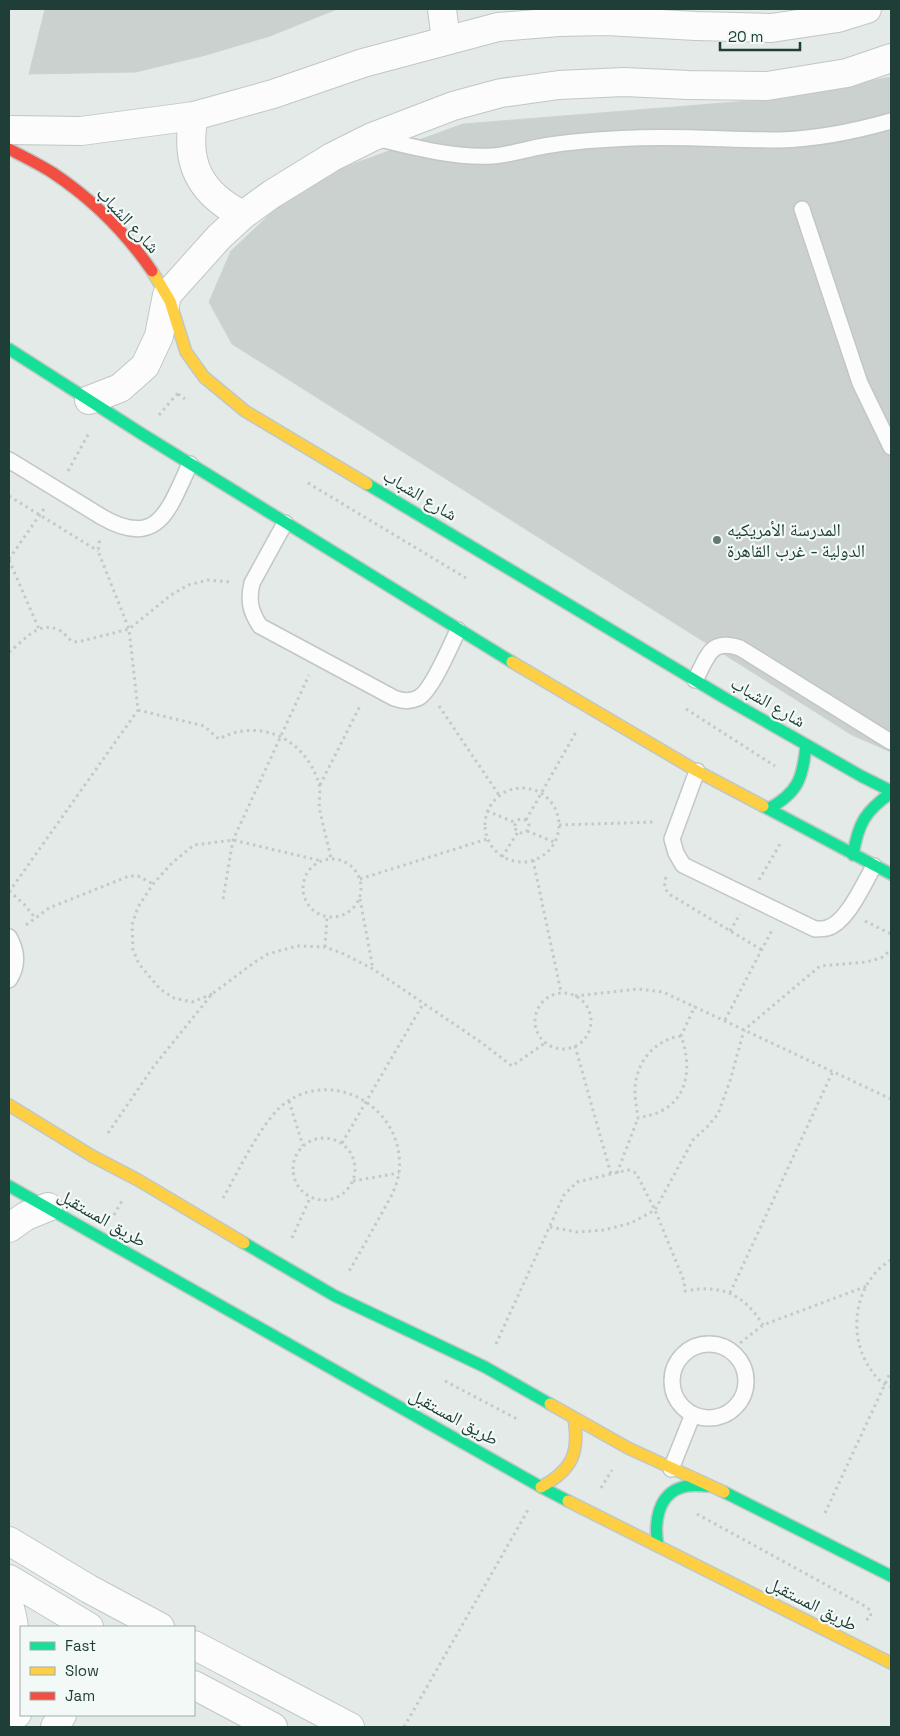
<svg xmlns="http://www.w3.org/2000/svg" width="900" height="1736" viewBox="0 0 900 1736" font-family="'Space Grotesk','Noto Naskh Arabic',sans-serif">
  <rect width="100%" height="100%" fill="#e4eae7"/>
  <path fill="#cbd1cf" stroke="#cdd3d0" d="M 45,9 L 337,9 L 270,36 L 206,55 L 136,72 L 29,74 Z
    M 891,77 L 891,752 L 852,735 L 232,344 L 209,302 L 231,251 L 285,200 L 345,167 L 463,124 L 774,99 Z"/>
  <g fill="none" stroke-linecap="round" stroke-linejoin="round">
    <defs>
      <path id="lane" d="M 376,138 C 413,147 453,158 492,156 C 509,155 527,149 544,146 C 574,141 605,139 635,138 C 683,136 731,140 779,140 C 816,139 856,131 891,121
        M 802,209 L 860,383 L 891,447
        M 9,460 L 102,517 C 159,550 169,508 190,464
        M 285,523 L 252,583 C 248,600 250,611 260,626 L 394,698 C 403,701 409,702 418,698 C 431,692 451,645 458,630
        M 695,680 C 708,657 709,638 740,648 L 891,742
        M 697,771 L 672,839 L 676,853 L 683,865 L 815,929 C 819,929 824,929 827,928 C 847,923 864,883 874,866
        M 9,937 C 17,951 18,966 9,980
        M672 1381a37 37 0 1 1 74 0a37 37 0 1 1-74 0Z
        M 671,1469 L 693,1414"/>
      <path id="street" d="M 442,9 L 446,40
        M 194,116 C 184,163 200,194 243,215
        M 9,130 L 81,131 L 194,116 L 273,94 L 363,63 L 498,27 L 559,22 L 606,21 L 696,26 L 771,28 L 838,18 L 867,9
        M 89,400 L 120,388 L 145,366 L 159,336 L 167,295 L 219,237 L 243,215 L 272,194 L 332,157 L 372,137 L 453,106 L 501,93 L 559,85 L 624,82 L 688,85 L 767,86 L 847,73 L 891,58
        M 9,1228 L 26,1216 L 48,1207
        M 9,1541 L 89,1589 L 160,1627
        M 9,1579 L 89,1627
        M 9,1604 C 19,1640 19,1678 17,1714
        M 194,1645 L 350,1727
        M 194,1685 L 273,1727
        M 55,1727 L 62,1715"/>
      <path id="fast" d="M 9,349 L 142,434 L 512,662
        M 367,484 L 723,697 L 861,776 L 891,791
        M 763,806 L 891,874
        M 768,809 C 798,793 803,778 806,745
        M 853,855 C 858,824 865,811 891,793
        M 9,1186 L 541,1487 L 568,1501
        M 244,1243 L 335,1296 L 485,1367 L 550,1404
        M 724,1492 L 891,1576
        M 658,1546 C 654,1524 657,1494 683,1487 C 691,1484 701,1486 710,1486"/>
      <path id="slow" d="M 152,271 L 170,301 L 186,352 L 204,377 L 245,411 L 367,484
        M 512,662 L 697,771 L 763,806
        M 9,1105 L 92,1156 L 138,1180 L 244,1243
        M 550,1404 L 628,1448 L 724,1492
        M 541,1487 C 572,1470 580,1453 574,1418
        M 568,1501 L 891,1663"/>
      <path id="jam" d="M 9,149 C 24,157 39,164 53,173 C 92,199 126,233 152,271"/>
    </defs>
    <use href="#lane" stroke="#c1c7c4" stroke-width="18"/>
    <use href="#street" stroke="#c1c7c4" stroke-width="30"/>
    <use href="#fast" stroke="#bfc8c5" stroke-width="14"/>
    <use href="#slow" stroke="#bfc8c5" stroke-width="14"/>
    <use href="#jam" stroke="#bfc8c5" stroke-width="14"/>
    <path stroke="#c0cac8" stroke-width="3" stroke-dasharray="2.5 4" stroke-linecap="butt" d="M 178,394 L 185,399
      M 159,415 L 178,393
      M 68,471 L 89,433
      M 308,483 L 466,578
      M 9,496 L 98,551
      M 9,559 L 46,506
      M 9,560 L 39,629
      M 9,652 C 24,641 38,620 59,630 C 68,635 67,641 78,642 L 129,629 L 171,595 L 188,585 L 208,580 L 231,582
      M 439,706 L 499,795
      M 686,709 L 775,766
      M 138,710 L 204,726 L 219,739 C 260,717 306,739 319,784 C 321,792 318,802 320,811 C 323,827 328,843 331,859
      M 320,785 L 361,704
      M485 825a37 37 0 1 1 74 0a37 37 0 1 1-74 0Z
      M 487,811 L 516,823
      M515 826a7 7 0 1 1 14 0a7 7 0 1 1-14 0Z
      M 526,820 L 576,732
      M 559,825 L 656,822
      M 527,831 L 554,842
      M 502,857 L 518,832
      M303 888a29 29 0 1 1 58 0a29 29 0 1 1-58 0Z
      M 533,860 L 561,992
      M 666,877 C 664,884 664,888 669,894 L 762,950
      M 360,879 L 487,839
      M 759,880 L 780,844
      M 9,891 L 24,904 L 36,919
      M 9,892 L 138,710 L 129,629 L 98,551 L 100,537
      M 223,899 L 233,840 L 309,675
      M 360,899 L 373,969
      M 865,921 L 891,934
      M 26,925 L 49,908 L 129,876 L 138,876 L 153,884
      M 730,931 L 740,914
      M 325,947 L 327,917
      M535 1021a28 28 0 1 1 56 0a28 28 0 1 1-56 0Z
      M 212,994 L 192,1002 L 174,998 L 160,989 L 139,964 L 133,950 L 132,925 L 138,907 L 153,884 L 172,863 L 194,845 L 233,840 L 322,861
      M 575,996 L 638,989 L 663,992 L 891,1099
      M 725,1020 L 772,930
      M 681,1036 C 653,1040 635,1064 635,1091 C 635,1100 637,1109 638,1118 C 646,1116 654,1115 661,1111 C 690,1097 691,1063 681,1036 L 695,1006
      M 575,1046 L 611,1174
      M 289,1101 L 303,1146
      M 108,1133 L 154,1066 L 212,994 L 255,962 L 268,954 L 297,946 L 325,947 L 344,954 L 373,969 L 482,1043 L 512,1066 L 545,1043
      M293 1169a31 31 0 1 1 62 0a31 31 0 1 1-62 0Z
      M 342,1143 L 423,1004
      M 617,1173 L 638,1118
      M 353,1181 L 399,1173
      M 223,1198 C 239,1171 263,1117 288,1101 C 339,1068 406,1112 399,1172 C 397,1189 386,1205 378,1220 C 368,1238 358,1256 348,1273
      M 114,1215 L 122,1201
      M 550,1227 L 577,1232 L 604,1230 L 631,1223 L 655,1210 L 693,1140 L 707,1127 L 718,1114 L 730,1081 L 744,1030 L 820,966 L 866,962 L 881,958 L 891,950
      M 292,1238 L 310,1198
      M 891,1260 C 855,1281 847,1333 869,1367 C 874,1375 881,1384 891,1387
      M 730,1293 L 833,1071
      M 496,1344 L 564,1195 L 577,1182 L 628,1170 L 636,1173 L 655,1210 L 684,1281 L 685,1291 C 721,1284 744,1294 763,1325
      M 730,1351 L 763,1325 L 867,1286
      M 445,1381 L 519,1420
      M 601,1488 L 612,1470
      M 825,1513 L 891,1371
      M 697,1514 L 863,1605 L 870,1610 L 871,1617 L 866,1620
      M 404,1727 L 528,1510"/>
    <use href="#lane" stroke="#fbfcfb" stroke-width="15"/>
    <use href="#street" stroke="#fbfcfb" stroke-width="28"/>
    <use href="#fast" stroke="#16e098" stroke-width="11"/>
    <use href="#slow" stroke="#ffcf43" stroke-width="11"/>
    <use href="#jam" stroke="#f24e42" stroke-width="11"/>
  </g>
  <circle fill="#657a75" stroke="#f2f9f6" stroke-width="2" cx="717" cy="540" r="5"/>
  <g text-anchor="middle" stroke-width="4.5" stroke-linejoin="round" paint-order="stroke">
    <g font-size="18" fill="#203e38" stroke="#f2f9f6">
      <text transform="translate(128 220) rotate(47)" y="6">شارع الشباب</text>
      <text transform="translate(420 495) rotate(31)" y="6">شارع الشباب</text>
      <text transform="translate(768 702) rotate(30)" y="6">شارع الشباب</text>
      <text transform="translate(102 1218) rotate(30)" y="6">طريق المستقبل</text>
      <text transform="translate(454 1417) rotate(29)" y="6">طريق المستقبل</text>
      <text transform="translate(812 1604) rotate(27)" y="6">طريق المستقبل</text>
    </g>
    <g font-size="18" fill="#203e38" stroke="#f2f9f6" text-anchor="start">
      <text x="727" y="536">المدرسة الأمريكيه<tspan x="727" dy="21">الدولية - غرب القاهرة</tspan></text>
    </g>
  </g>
  <rect width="900" height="1736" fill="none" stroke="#203e38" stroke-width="20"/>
  <rect x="20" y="1626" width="175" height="90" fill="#f2f9f6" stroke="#9eaeaa"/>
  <rect x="30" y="1642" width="25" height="8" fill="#16e098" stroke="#9eaeaa"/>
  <text x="65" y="1651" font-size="15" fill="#203e38">Fast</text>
  <rect x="30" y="1667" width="25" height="8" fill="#ffcf43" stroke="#9eaeaa"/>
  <text x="65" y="1676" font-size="15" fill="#203e38">Slow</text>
  <rect x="30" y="1692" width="25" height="8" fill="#f24e42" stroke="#9eaeaa"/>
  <text x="65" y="1701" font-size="15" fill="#203e38">Jam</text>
  <path d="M720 42v8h80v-8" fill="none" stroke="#203e38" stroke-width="2.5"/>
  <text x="728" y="42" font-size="15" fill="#203e38" stroke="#f2f9f6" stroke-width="4" paint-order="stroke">20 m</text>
</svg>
